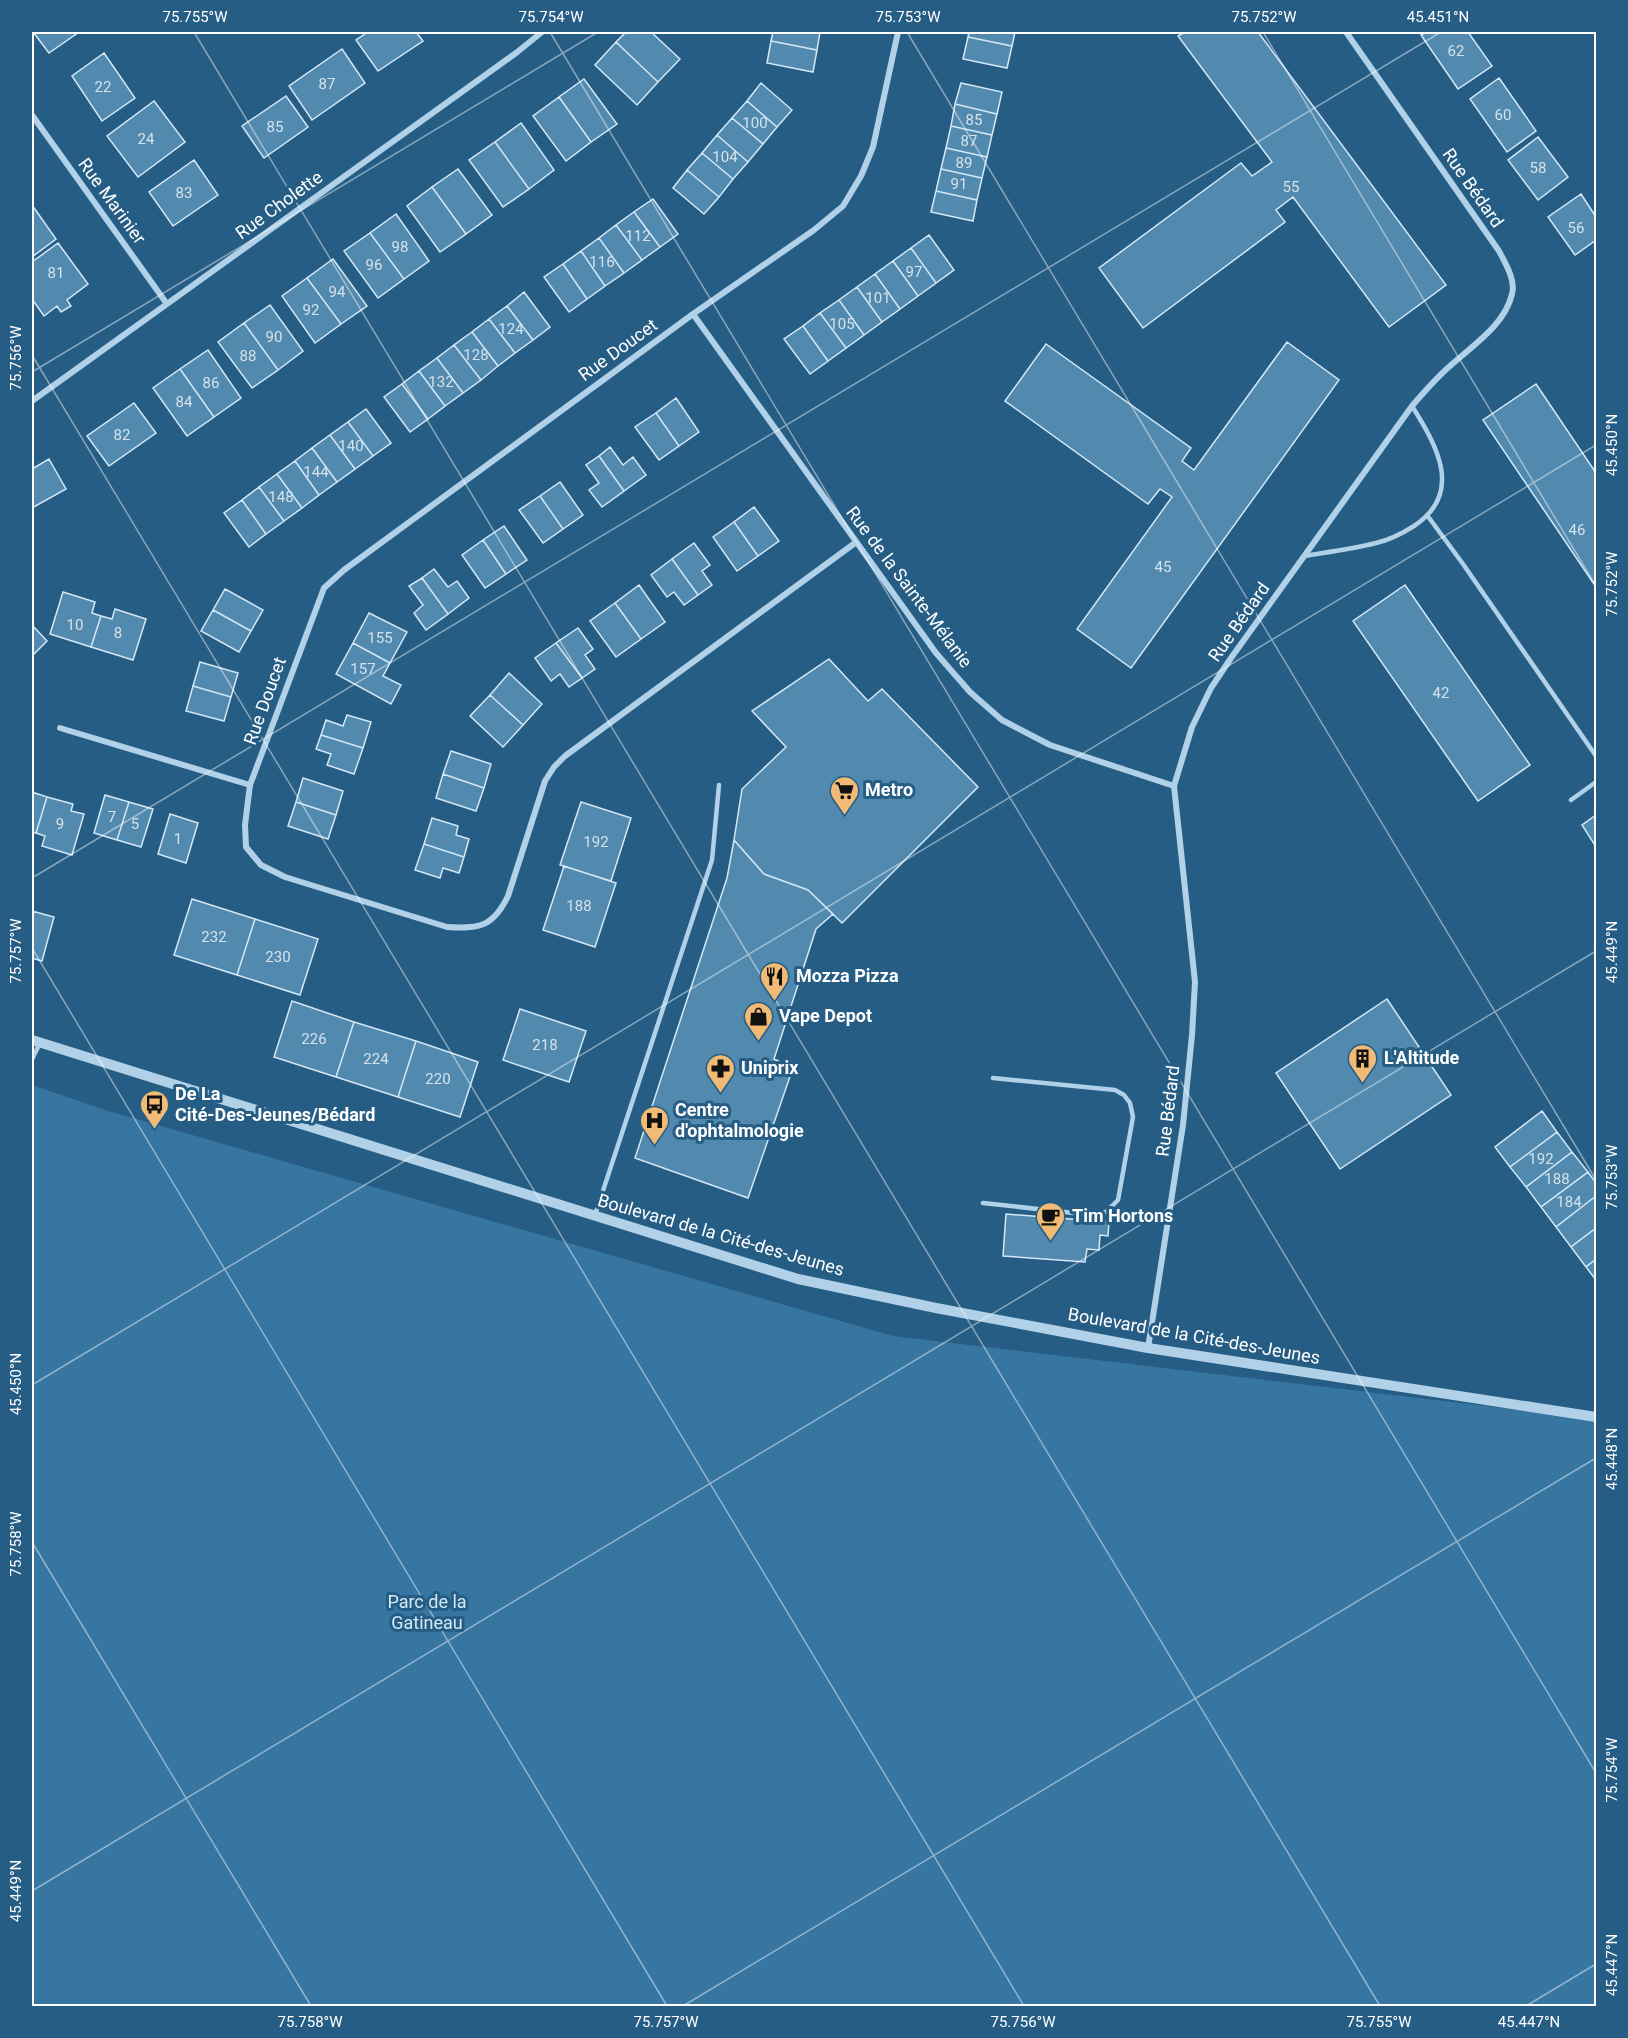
<svg xmlns="http://www.w3.org/2000/svg" width="1628" height="2038" viewBox="0 0 1628 2038" font-family="Roboto,sans-serif">
  <rect width="100%" height="100%" fill="#265d84"/>
  <path fill="#3776a0" d="M 32,1085 L 105,1110 L 893,1336 L 1596,1419 L 1596,2006 L 32,2006 Z"/>
  <path fill="#5289ae" stroke="#d3e8f6" stroke-width="1.5" d="M 33,32 L 79,32 L 49,53 Z
    M 368,32 L 416,32 L 423,41 L 378,71 L 356,40 Z
    M 626,32 L 651,32 L 680,59 L 658,82 L 616,42 Z
    M 773,32 L 820,32 L 817,50 L 771,41 Z
    M 969,32 L 1015,32 L 1012,46 L 968,37 Z
    M 1185,32 L 1258,32 L 1446,285 L 1389,327 L 1293,197 L 1276,210 L 1285,222 L 1143,328 L 1099,268 L 1241,163 L 1252,176 L 1272,162 L 1178,36 Z
    M 1427,32 L 1468,32 L 1492,66 L 1458,89 L 1421,35 Z
    M 968,37 L 1012,46 L 1007,68 L 963,59 Z
    M 771,41 L 817,50 L 813,72 L 767,63 Z
    M 616,42 L 658,82 L 637,105 L 595,65 Z
    M 342,49 L 365,83 L 312,120 L 289,86 Z
    M 104,53 L 135,98 L 102,121 L 72,76 Z
    M 1499,78 L 1536,131 L 1507,152 L 1470,99 Z
    M 584,79 L 617,124 L 591,142 L 559,97 Z
    M 761,83 L 792,110 L 777,127 L 747,101 Z
    M 961,83 L 1002,92 L 997,114 L 955,104 Z
    M 286,96 L 308,127 L 264,158 L 242,126 Z
    M 559,97 L 591,142 L 566,161 L 533,116 Z
    M 154,101 L 185,142 L 138,177 L 107,136 Z
    M 747,101 L 777,127 L 763,144 L 732,118 Z
    M 955,104 L 997,114 L 992,135 L 951,126 Z
    M 732,118 L 763,144 L 748,162 L 717,135 Z
    M 521,123 L 554,170 L 529,189 L 495,142 Z
    M 951,126 L 992,135 L 987,157 L 946,148 Z
    M 717,135 L 748,162 L 733,179 L 702,153 Z
    M 1538,137 L 1568,177 L 1538,200 L 1508,160 Z
    M 495,142 L 529,189 L 503,207 L 469,160 Z
    M 946,148 L 987,157 L 982,178 L 941,169 Z
    M 702,153 L 733,179 L 719,197 L 687,170 Z
    M 194,160 L 218,195 L 173,226 L 149,192 Z
    M 458,169 L 492,215 L 466,234 L 432,187 Z
    M 941,169 L 982,178 L 977,200 L 936,191 Z
    M 687,170 L 719,197 L 704,214 L 673,188 Z
    M 432,187 L 466,234 L 440,252 L 407,206 Z
    M 936,191 L 977,200 L 973,221 L 931,212 Z
    M 1581,194 L 1596,217 L 1596,240 L 1575,255 L 1548,217 Z
    M 653,199 L 678,234 L 660,247 L 634,212 Z
    M 32,205 L 56,239 L 32,257 Z
    M 634,212 L 660,247 L 642,260 L 616,225 Z
    M 396,214 L 429,261 L 404,279 L 370,233 Z
    M 616,225 L 642,260 L 624,273 L 599,238 Z
    M 370,233 L 404,279 L 378,298 L 344,251 Z
    M 929,235 L 954,270 L 936,283 L 911,248 Z
    M 599,238 L 624,273 L 605,286 L 581,251 Z
    M 58,243 L 88,284 L 67,300 L 71,306 L 61,312 L 57,306 L 44,316 L 32,299 L 32,262 Z
    M 911,248 L 936,283 L 918,296 L 893,261 Z
    M 581,251 L 605,286 L 587,299 L 563,264 Z
    M 333,259 L 367,306 L 341,324 L 307,278 Z
    M 893,261 L 918,296 L 900,309 L 875,274 Z
    M 563,264 L 587,299 L 569,312 L 544,277 Z
    M 875,274 L 900,309 L 882,322 L 857,287 Z
    M 307,278 L 341,324 L 315,343 L 282,296 Z
    M 857,287 L 882,322 L 864,335 L 839,300 Z
    M 524,292 L 550,327 L 533,340 L 507,306 Z
    M 839,300 L 864,335 L 846,348 L 820,313 Z
    M 270,305 L 303,351 L 278,370 L 244,323 Z
    M 507,306 L 533,340 L 515,353 L 489,319 Z
    M 820,313 L 846,348 L 828,361 L 803,326 Z
    M 489,319 L 515,353 L 498,366 L 472,332 Z
    M 244,323 L 278,370 L 252,388 L 218,342 Z
    M 803,326 L 828,361 L 810,374 L 784,339 Z
    M 472,332 L 498,366 L 481,380 L 454,345 Z
    M 1287,342 L 1339,380 L 1131,668 L 1077,629 L 1172,497 L 1160,489 L 1148,504 L 1005,401 L 1046,344 L 1191,448 L 1182,461 L 1194,470 Z
    M 454,345 L 481,380 L 463,393 L 437,358 Z
    M 208,350 L 241,398 L 214,417 L 180,369 Z
    M 437,358 L 463,393 L 445,406 L 419,371 Z
    M 180,369 L 214,417 L 187,436 L 153,388 Z
    M 419,371 L 445,406 L 428,419 L 402,384 Z
    M 402,384 L 428,419 L 410,432 L 384,397 Z
    M 1536,384 L 1596,473 L 1596,587 L 1483,420 Z
    M 676,398 L 699,432 L 679,446 L 656,413 Z
    M 134,403 L 156,433 L 109,466 L 87,436 Z
    M 366,409 L 391,443 L 373,456 L 348,422 Z
    M 656,413 L 679,446 L 659,460 L 635,427 Z
    M 348,422 L 373,456 L 355,469 L 330,435 Z
    M 330,435 L 355,469 L 337,482 L 312,448 Z
    M 610,447 L 623,465 L 633,457 L 646,475 L 624,491 L 599,456 Z
    M 312,448 L 337,482 L 319,495 L 295,461 Z
    M 599,456 L 624,491 L 602,507 L 589,490 L 599,483 L 586,465 Z
    M 49,459 L 66,489 L 32,508 L 32,469 Z
    M 295,461 L 319,495 L 302,508 L 277,474 Z
    M 277,474 L 302,508 L 284,521 L 259,487 Z
    M 560,482 L 583,515 L 563,529 L 540,496 Z
    M 259,487 L 284,521 L 266,534 L 242,500 Z
    M 540,496 L 563,529 L 543,543 L 519,510 Z
    M 242,500 L 266,534 L 249,547 L 224,513 Z
    M 754,507 L 779,541 L 758,556 L 734,522 Z
    M 734,522 L 758,556 L 737,571 L 713,537 Z
    M 504,526 L 527,560 L 506,574 L 483,540 Z
    M 483,540 L 506,574 L 485,588 L 462,555 Z
    M 694,543 L 710,565 L 702,571 L 712,585 L 698,595 L 672,559 Z
    M 672,559 L 698,595 L 684,605 L 674,592 L 667,597 L 651,575 Z
    M 434,569 L 448,587 L 457,581 L 469,598 L 448,614 L 422,578 Z
    M 422,578 L 448,614 L 426,630 L 414,613 L 423,605 L 409,586 Z
    M 639,585 L 665,622 L 641,639 L 615,603 Z
    M 1405,585 L 1530,765 L 1478,801 L 1353,621 Z
    M 225,589 L 263,610 L 251,631 L 213,610 Z
    M 63,592 L 95,602 L 92,613 L 101,616 L 91,647 L 50,634 Z
    M 615,603 L 641,639 L 616,657 L 590,621 Z
    M 115,609 L 146,619 L 133,660 L 91,647 L 101,616 L 112,619 Z
    M 213,610 L 251,631 L 239,652 L 201,631 Z
    M 369,613 L 407,632 L 390,663 L 353,643 Z
    M 32,625 L 47,641 L 32,656 Z
    M 578,628 L 593,649 L 585,655 L 595,669 L 582,678 L 556,643 Z
    M 353,643 L 390,663 L 383,676 L 401,685 L 391,704 L 336,674 Z
    M 556,643 L 582,678 L 569,687 L 560,674 L 551,681 L 535,658 Z
    M 829,659 L 868,701 L 882,689 L 978,787 L 842,923 L 808,890 L 764,874 L 734,840 L 742,789 L 786,747 L 752,711 Z
    M 200,662 L 238,673 L 231,697 L 193,686 Z
    M 509,673 L 542,704 L 523,725 L 490,695 Z
    M 193,686 L 231,697 L 224,721 L 186,711 Z
    M 490,695 L 523,725 L 503,747 L 470,716 Z
    M 347,715 L 371,722 L 363,748 L 321,735 L 326,720 L 343,726 Z
    M 321,735 L 363,748 L 354,774 L 327,765 L 331,754 L 316,749 Z
    M 451,751 L 491,764 L 484,788 L 443,774 Z
    M 443,774 L 484,788 L 476,811 L 436,798 Z
    M 303,778 L 343,791 L 336,815 L 296,802 Z
    M 32,792 L 47,797 L 36,833 L 32,832 Z
    M 105,795 L 129,802 L 117,840 L 94,833 Z
    M 47,797 L 73,804 L 71,811 L 84,814 L 72,855 L 42,846 L 45,836 L 36,833 Z
    M 129,802 L 153,809 L 141,847 L 117,840 Z
    M 296,802 L 336,815 L 328,839 L 288,826 Z
    M 581,802 L 631,818 L 611,881 L 560,865 Z
    M 170,814 L 198,823 L 186,863 L 158,854 Z
    M 1596,815 L 1596,847 L 1582,825 Z
    M 432,818 L 458,826 L 456,835 L 469,839 L 464,857 L 424,844 Z
    M 734,840 L 764,874 L 808,890 L 833,914 L 816,929 L 774,1059 L 793,1068 L 748,1198 L 635,1158 L 727,878 Z
    M 424,844 L 464,857 L 459,873 L 443,868 L 440,878 L 415,870 Z
    M 564,866 L 616,883 L 595,947 L 543,930 Z
    M 192,899 L 255,919 L 237,975 L 174,955 Z
    M 32,911 L 54,917 L 42,961 L 32,958 Z
    M 255,919 L 318,939 L 300,995 L 237,975 Z
    M 1387,999 L 1451,1095 L 1340,1169 L 1276,1073 Z
    M 292,1001 L 354,1022 L 336,1077 L 274,1057 Z
    M 520,1009 L 586,1031 L 569,1082 L 503,1060 Z
    M 354,1022 L 416,1041 L 398,1097 L 336,1077 Z
    M 416,1041 L 478,1062 L 460,1117 L 398,1097 Z
    M 1542,1111 L 1557,1132 L 1510,1167 L 1495,1147 Z
    M 1557,1132 L 1572,1152 L 1526,1187 L 1510,1167 Z
    M 1572,1152 L 1588,1172 L 1541,1207 L 1526,1187 Z
    M 1588,1172 L 1596,1183 L 1596,1196 L 1556,1227 L 1541,1207 Z
    M 1596,1196 L 1596,1228 L 1571,1247 L 1556,1227 Z
    M 1006,1214 L 1109,1222 L 1108,1236 L 1100,1235 L 1099,1250 L 1087,1249 L 1085,1262 L 1003,1256 Z
    M 1596,1228 L 1596,1259 L 1586,1267 L 1571,1247 Z
    M 1596,1259 L 1596,1280 L 1586,1267 Z"/>
  <g fill="none" stroke-linecap="round" stroke-linejoin="round">
    <path stroke="#b0d1e8" stroke-width="4.5" d="M 1427,515 L 1463,564 L 1596,756
      M 1304,556 C 1328,552 1353,549 1376,543 C 1389,540 1403,533 1414,526 C 1464,493 1437,446 1412,406
      M 1571,800 L 1596,782
      M 32,1059 L 40,1043
      M 983,1203 L 1083,1214 L 1106,1212 L 1118,1200 L 1133,1117 L 1130,1103 L 1124,1095 L 1115,1090 L 993,1078
      M 595,1215 L 712,860 L 719,785"/>
    <path stroke="#b0d1e8" stroke-width="6" d="M 32,115 L 167,304
      M 693,314 L 936,653 L 970,692 L 1002,720 L 1050,745 L 1174,786
      M 32,401 L 516,53 L 542,32
      M 855,543 L 565,756 L 554,767 L 545,781 L 508,896 C 493,927 479,929 447,927 L 285,877 L 261,865 L 246,847 L 245,825 L 250,785 L 324,588 L 344,570 L 693,314 L 814,230 L 843,206 L 861,176 L 873,147 L 898,32
      M 60,728 L 250,785
      M 1148,1348 L 1183,1125 L 1192,1035 L 1195,982 L 1174,786 L 1192,727 L 1211,688 L 1231,658 L 1412,406 C 1424,392 1436,378 1450,366 C 1472,346 1505,325 1512,294 C 1516,280 1505,263 1499,251 L 1346,32"/>
    <path stroke="#b0d1e8" stroke-width="10" d="M 32,1040 L 798,1279 L 936,1308 L 1148,1348 L 1596,1417"/>
  </g>
  <path fill="none" stroke="#fff" stroke-width="1.5" stroke-opacity="0.45" d="M 194,32 L 1380,2006M 550,32 L 1596,1773M 907,32 L 1596,1180M 1263,32 L 1596,586M 32,355 L 1024,2006M 32,372 L 598,32M 32,878 L 1441,32M 32,948 L 667,2006M 32,1385 L 1596,445M 32,1542 L 311,2006M 32,1891 L 1596,951M 683,2006 L 1596,1458M 1526,2006 L 1596,1964"/>
  <defs>
    <symbol id="supermarket-pin" viewBox="-11 -11 22 30"><path d="M0 17L-7.5 6A9.5 9.5 0 1 1 7.5 6Z" fill="#f1ba75" stroke="#265d84"/><path d="M-6-5.5h2.5l.6 2H6L4.5 2H-2.5L-4.4-4H-6ZM-1.5 3.2a1.3 1.3 0 1 0 .1 0ZM3 3.2a1.3 1.3 0 1 0 .1 0Z" fill="#111"/></symbol>
    <symbol id="restaurant-pin" viewBox="-11 -11 22 30"><path d="M0 17L-7.5 6A9.5 9.5 0 1 1 7.5 6Z" fill="#f1ba75" stroke="#265d84"/><path d="M-5-6h1v4h1v-4h1v4h1v-4h1v5L-1.5 .5V6h-2V.5L-5-1ZM5-6V6H3V1.5H1.5Q1.5-4 5-6Z" fill="#111"/></symbol>
    <symbol id="shop-pin" viewBox="-11 -11 22 30"><path d="M0 17L-7.5 6A9.5 9.5 0 1 1 7.5 6Z" fill="#f1ba75" stroke="#265d84"/><path d="M-5-2.5h2.3a2.7 3.5 0 0 1 5.4 0H5L5.5 6h-11ZM-1.5-2.5h3a1.5 2.3 0 0 0-3 0Z" fill="#111"/></symbol>
    <symbol id="building-pin" viewBox="-11 -11 22 30"><path d="M0 17L-7.5 6A9.5 9.5 0 1 1 7.5 6Z" fill="#f1ba75" stroke="#265d84"/><path d="M-4-6H4V6H1V3H-1V6H-4ZM-2.5-4.3h1.7v1.8h-1.7ZM.8-4.3h1.7v1.8H.8ZM-2.5-1h1.7V.8h-1.7ZM.8-1h1.7V.8H.8Z" fill="#111"/></symbol>
    <symbol id="pharmacy-pin" viewBox="-11 -11 22 30"><path d="M0 17L-7.5 6A9.5 9.5 0 1 1 7.5 6Z" fill="#f1ba75" stroke="#265d84"/><path d="M-2-6h4v4h4v4h-4v4h-4v-4h-4v-4h4Z" fill="#111"/></symbol>
    <symbol id="bus-pin" viewBox="-11 -11 22 30"><path d="M0 17L-7.5 6A9.5 9.5 0 1 1 7.5 6Z" fill="#f1ba75" stroke="#265d84"/><path d="M-5-6H5V4H4V6H2V4H-2V6H-4V4H-5ZM-3.5-4V0h7V-4ZM-3.5 1.2v1.5H-2V1.2ZM2 1.2v1.5H3.5V1.2Z" fill="#111"/></symbol>
    <symbol id="hospital-pin" viewBox="-11 -11 22 30"><path d="M0 17L-7.5 6A9.5 9.5 0 1 1 7.5 6Z" fill="#f1ba75" stroke="#265d84"/><path d="M-5-5h3v3.5h4V-5h3V5h-3V1.5h-4V5h-3Z" fill="#111"/></symbol>
    <symbol id="cafe-pin" viewBox="-11 -11 22 30"><path d="M0 17L-7.5 6A9.5 9.5 0 1 1 7.5 6Z" fill="#f1ba75" stroke="#265d84"/><path d="M-5.5-4.5H6V0H3Q3 3.5 0 3.5H-2.5Q-5.5 3.5-5.5 0ZM3-3.2v2h1.7v-2ZM-6 4.5H4V6H-6Z" fill="#111"/></symbol>
  </defs>
  <g fill-rule="evenodd">
    <use href="#supermarket-pin" x="828" y="774" width="33" height="45"/>
    <use href="#restaurant-pin" x="758" y="960" width="33" height="45"/>
    <use href="#shop-pin" x="742" y="1000" width="33" height="45"/>
    <use href="#building-pin" x="1346" y="1042" width="33" height="45"/>
    <use href="#pharmacy-pin" x="704" y="1052" width="33" height="45"/>
    <use href="#bus-pin" x="138" y="1088" width="33" height="45"/>
    <use href="#hospital-pin" x="638" y="1104" width="33" height="45"/>
    <use href="#cafe-pin" x="1034" y="1200" width="33" height="45"/>
  </g>
  <g text-anchor="middle" stroke-width="6" stroke-linejoin="round" paint-order="stroke">
    <g font-size="15" fill="#d4e2eb">
      <text x="1456" y="56">62</text>
      <text x="327" y="89">87</text>
      <text x="103" y="92">22</text>
      <text x="1503" y="120">60</text>
      <text x="974" y="125">85</text>
      <text x="755" y="128">100</text>
      <text x="275" y="132">85</text>
      <text x="146" y="144">24</text>
      <text x="969" y="146">87</text>
      <text x="725" y="162">104</text>
      <text x="964" y="168">89</text>
      <text x="1538" y="173">58</text>
      <text x="959" y="189">91</text>
      <text x="1291" y="192">55</text>
      <text x="184" y="198">83</text>
      <text x="1576" y="233">56</text>
      <text x="638" y="241">112</text>
      <text x="400" y="252">98</text>
      <text x="602" y="267">116</text>
      <text x="374" y="270">96</text>
      <text x="914" y="277">97</text>
      <text x="56" y="278">81</text>
      <text x="337" y="297">94</text>
      <text x="878" y="303">101</text>
      <text x="311" y="315">92</text>
      <text x="842" y="329">105</text>
      <text x="511" y="334">124</text>
      <text x="274" y="342">90</text>
      <text x="476" y="360">128</text>
      <text x="248" y="361">88</text>
      <text x="441" y="387">132</text>
      <text x="211" y="388">86</text>
      <text x="184" y="407">84</text>
      <text x="122" y="440">82</text>
      <text x="351" y="451">140</text>
      <text x="316" y="477">144</text>
      <text x="281" y="502">148</text>
      <text x="1577" y="535">46</text>
      <text x="1163" y="572">45</text>
      <text x="75" y="630">10</text>
      <text x="118" y="638">8</text>
      <text x="380" y="643">155</text>
      <text x="363" y="674">157</text>
      <text x="1441" y="698">42</text>
      <text x="112" y="822">7</text>
      <text x="60" y="829">9</text>
      <text x="135" y="829">5</text>
      <text x="178" y="844">1</text>
      <text x="596" y="847">192</text>
      <text x="579" y="911">188</text>
      <text x="214" y="942">232</text>
      <text x="278" y="962">230</text>
      <text x="314" y="1044">226</text>
      <text x="545" y="1050">218</text>
      <text x="376" y="1064">224</text>
      <text x="438" y="1084">220</text>
      <text x="1541" y="1164">192</text>
      <text x="1557" y="1184">188</text>
      <text x="1569" y="1207">184</text>
    </g>
    <g font-size="18" fill="#fff" stroke="#265d84">
      <text transform="translate(1473 188) rotate(55)" y="6">Rue Bédard</text>
      <text transform="translate(112 201) rotate(54)" y="6">Rue Marinier</text>
      <text transform="translate(279 205) rotate(-36)" y="6">Rue Cholette</text>
      <text transform="translate(618 350) rotate(-36)" y="6">Rue Doucet</text>
      <text transform="translate(909 587) rotate(53)" y="6">Rue de la Sainte-Mélanie</text>
      <text transform="translate(1239 622) rotate(-55)" y="6">Rue Bédard</text>
      <text transform="translate(265 701) rotate(-70)" y="6">Rue Doucet</text>
      <text transform="translate(1168 1111) rotate(-83)" y="6">Rue Bédard</text>
      <text transform="translate(721 1235) rotate(16)" y="6">Boulevard de la Cité-des-Jeunes</text>
      <text transform="translate(1194 1336) rotate(10)" y="6">Boulevard de la Cité-des-Jeunes</text>
    </g>
    <g font-size="18" font-weight="bold" fill="#fff" stroke="#265d84" text-anchor="start">
      <text x="865" y="796">Metro</text>
      <text x="796" y="982">Mozza Pizza</text>
      <text x="779" y="1022">Vape Depot</text>
      <text x="1384" y="1064">L'Altitude</text>
      <text x="741" y="1074">Uniprix</text>
      <text x="175" y="1100">De La<tspan x="175" dy="21">Cité-Des-Jeunes/Bédard</tspan></text>
      <text x="675" y="1116">Centre<tspan x="675" dy="21">d'ophtalmologie</tspan></text>
      <text x="1072" y="1222">Tim Hortons</text>
    </g>
    <g font-size="18" fill="#d3e8f6" stroke="#265d84">
      <text x="427" y="1608">Parc de la<tspan x="427" dy="21">Gatineau</tspan></text>
    </g>
  </g>
  <rect width="1628" height="2038" fill="none" stroke="#265d84" stroke-width="66"/>
  <rect x="33" y="33" width="1562" height="1972" fill="none" stroke="#fff" stroke-width="2"/>
  <g font-size="15" text-anchor="middle" fill="#fff">
    <text x="195" y="22">75.755°W</text>
    <text x="551" y="22">75.754°W</text>
    <text x="908" y="22">75.753°W</text>
    <text x="1264" y="22">75.752°W</text>
    <text x="1438" y="22">45.451°N</text>
    <text transform="translate(16 358) rotate(-90)" y="5">75.756°W</text>
    <text transform="translate(1612 445) rotate(-90)" y="5">45.450°N</text>
    <text transform="translate(1612 584) rotate(-90)" y="5">75.752°W</text>
    <text transform="translate(16 951) rotate(-90)" y="5">75.757°W</text>
    <text transform="translate(1612 952) rotate(-90)" y="5">45.449°N</text>
    <text transform="translate(1612 1177) rotate(-90)" y="5">75.753°W</text>
    <text transform="translate(16 1384) rotate(-90)" y="5">45.450°N</text>
    <text transform="translate(1612 1459) rotate(-90)" y="5">45.448°N</text>
    <text transform="translate(16 1544) rotate(-90)" y="5">75.758°W</text>
    <text transform="translate(1612 1770) rotate(-90)" y="5">75.754°W</text>
    <text transform="translate(16 1891) rotate(-90)" y="5">45.449°N</text>
    <text transform="translate(1612 1965) rotate(-90)" y="5">45.447°N</text>
    <text x="310" y="2027">75.758°W</text>
    <text x="666" y="2027">75.757°W</text>
    <text x="1023" y="2027">75.756°W</text>
    <text x="1379" y="2027">75.755°W</text>
    <text x="1529" y="2027">45.447°N</text>
  </g>
</svg>
